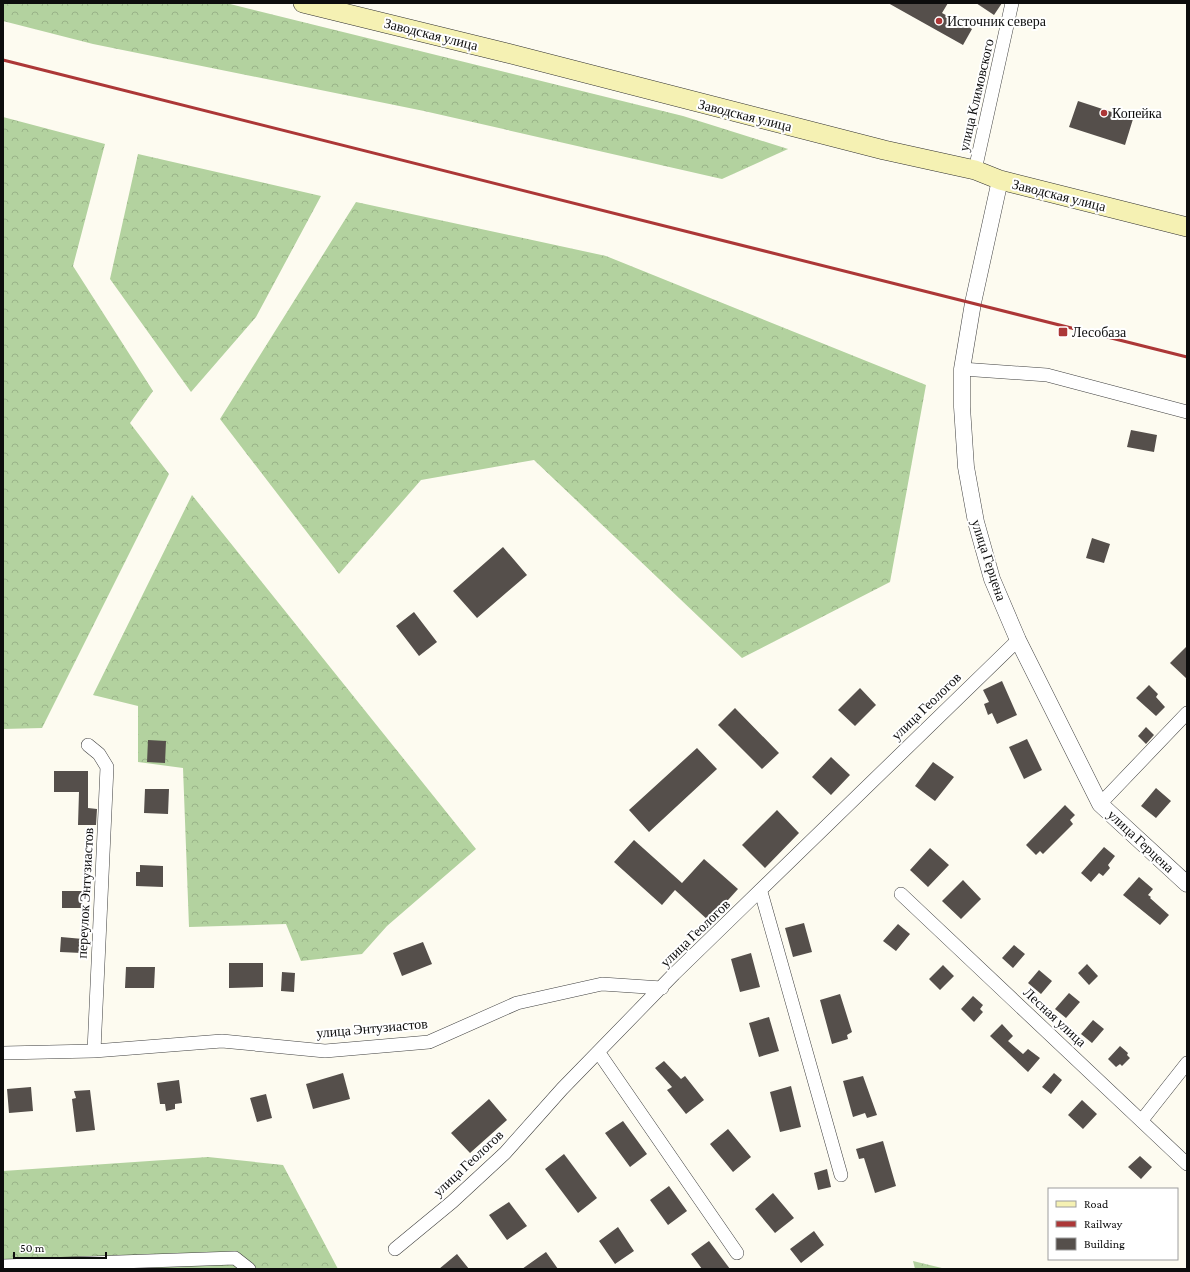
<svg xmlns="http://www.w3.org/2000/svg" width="1190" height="1272" viewBox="0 0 1190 1272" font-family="'Crimson Pro',serif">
  <defs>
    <pattern id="forest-crowns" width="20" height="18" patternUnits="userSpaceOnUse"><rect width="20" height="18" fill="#b3d29f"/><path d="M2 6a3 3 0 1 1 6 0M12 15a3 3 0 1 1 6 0" fill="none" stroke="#99b388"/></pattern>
  </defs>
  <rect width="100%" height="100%" fill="#fdfbf0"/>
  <path fill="url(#forest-crowns)" d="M 3,3 L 226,3 L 683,116 L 788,149 L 722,179 L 424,111 L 93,44 L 3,21 Z
    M 3,117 L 105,144 L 73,266 L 153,391 L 130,423 L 169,474 L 42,728 L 3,729 Z
    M 138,154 L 321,196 L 256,317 L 191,392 L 110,279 Z
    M 356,202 L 606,256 L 926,385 L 890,582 L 742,658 L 534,460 L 421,480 L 339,574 L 220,419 Z
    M 192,495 L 476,849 L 387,926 L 362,954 L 301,961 L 286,924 L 189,927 L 183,768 L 138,762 L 138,706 L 93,695 Z
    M 208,1157 L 283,1165 L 338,1269 L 3,1269 L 3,1171 Z
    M 913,1261 L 946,1269 L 915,1269 Z"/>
  <path fill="#554f4b" d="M 888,3 L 948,3 L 942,13 L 972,29 L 963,45 Z
    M 976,3 L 1002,3 L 994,15 Z
    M 1078,101 L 1133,119 L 1125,145 L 1069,127 Z
    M 1131,430 L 1157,435 L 1154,452 L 1127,447 Z
    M 1092,538 L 1110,544 L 1104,563 L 1086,558 Z
    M 503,547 L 527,575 L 477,618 L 453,591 Z
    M 414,612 L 437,642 L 419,656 L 396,626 Z
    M 1187,646 L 1187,679 L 1170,663 Z
    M 1002,681 L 1017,715 L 997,724 L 992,713 L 988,715 L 984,704 L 989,702 L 983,690 Z
    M 1149,685 L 1158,694 L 1156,697 L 1165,707 L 1156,716 L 1136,698 Z
    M 860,688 L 876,705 L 855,726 L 838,710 Z
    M 735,708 L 779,753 L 762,769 L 718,725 Z
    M 1146,727 L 1154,735 L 1146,744 L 1138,736 Z
    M 1027,739 L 1042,770 L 1024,779 L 1009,747 Z
    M 148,740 L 166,741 L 165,763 L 147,762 Z
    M 697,748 L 717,769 L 649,832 L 629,810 Z
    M 831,757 L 850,775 L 831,795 L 812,777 Z
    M 933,762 L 954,777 L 935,801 L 915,786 Z
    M 54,771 L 88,771 L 88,808 L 97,809 L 96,825 L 78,825 L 79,792 L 54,792 Z
    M 1156,788 L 1171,801 L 1156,818 L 1141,806 Z
    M 145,789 L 169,789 L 168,814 L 144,813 Z
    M 1065,805 L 1075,815 L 1070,820 L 1073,824 L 1043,854 L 1040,851 L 1036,855 L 1026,845 Z
    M 777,810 L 799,833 L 765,868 L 742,845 Z
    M 634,840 L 682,883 L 704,859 L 738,889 L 709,921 L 675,890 L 662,905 L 614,862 Z
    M 1104,847 L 1115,856 L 1108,865 L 1110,868 L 1103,876 L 1099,873 L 1091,882 L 1081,873 Z
    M 930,848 L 949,865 L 928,887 L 910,870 Z
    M 140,865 L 163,866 L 163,887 L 136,886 L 136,872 L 140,872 Z
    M 1139,877 L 1153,889 L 1148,895 L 1151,897 L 1150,898 L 1169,915 L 1160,925 L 1123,895 Z
    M 963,880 L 981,899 L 961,919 L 942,901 Z
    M 62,891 L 83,891 L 83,908 L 62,908 Z
    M 804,923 L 812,952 L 793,957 L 785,928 Z
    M 898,924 L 910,934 L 896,951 L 883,941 Z
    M 61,937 L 83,939 L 82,953 L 60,952 Z
    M 423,942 L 432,964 L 402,976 L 393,953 Z
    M 1014,945 L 1025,954 L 1013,968 L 1002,958 Z
    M 751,953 L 760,987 L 740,992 L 731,959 Z
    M 229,963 L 263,963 L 263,987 L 229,988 Z
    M 1087,964 L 1098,976 L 1089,985 L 1078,973 Z
    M 943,965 L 954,976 L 940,990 L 929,979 Z
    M 126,967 L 155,967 L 154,988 L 125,988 Z
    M 1039,970 L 1052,981 L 1041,994 L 1028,983 Z
    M 282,972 L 295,973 L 294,992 L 281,991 Z
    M 1069,993 L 1080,1002 L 1066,1018 L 1055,1009 Z
    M 840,994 L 852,1032 L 847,1035 L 848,1039 L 832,1044 L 820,1000 Z
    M 973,996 L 983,1005 L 980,1009 L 983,1012 L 974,1022 L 961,1009 Z
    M 769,1017 L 779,1051 L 759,1057 L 749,1023 Z
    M 1093,1020 L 1104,1029 L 1092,1043 L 1081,1034 Z
    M 1002,1024 L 1013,1036 L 1008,1041 L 1023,1054 L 1028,1049 L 1040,1058 L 1028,1072 L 990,1036 Z
    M 1120,1046 L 1128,1053 L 1127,1055 L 1130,1058 L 1122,1066 L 1120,1064 L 1116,1067 L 1108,1059 Z
    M 664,1061 L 681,1079 L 685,1076 L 704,1100 L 686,1114 L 667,1090 L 672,1087 L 655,1068 Z
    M 343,1073 L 350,1099 L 313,1109 L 306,1084 Z
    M 1054,1073 L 1062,1080 L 1051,1094 L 1042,1087 Z
    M 863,1076 L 877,1115 L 867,1118 L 865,1113 L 853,1117 L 843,1081 Z
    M 179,1080 L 182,1103 L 175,1104 L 175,1109 L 166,1111 L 165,1104 L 160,1104 L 157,1083 Z
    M 791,1086 L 801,1127 L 780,1132 L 770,1092 Z
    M 31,1087 L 33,1111 L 9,1113 L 7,1089 Z
    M 90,1090 L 95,1130 L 76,1132 L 72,1099 L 76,1098 L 74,1091 Z
    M 266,1094 L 272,1118 L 257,1122 L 250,1098 Z
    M 489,1099 L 507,1120 L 470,1153 L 451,1133 Z
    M 1082,1100 L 1097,1114 L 1083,1129 L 1068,1115 Z
    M 623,1121 L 647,1154 L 630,1167 L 605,1133 Z
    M 728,1129 L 751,1157 L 733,1172 L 710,1144 Z
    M 883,1141 L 896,1186 L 875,1193 L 864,1158 L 859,1159 L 856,1149 Z
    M 564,1154 L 597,1198 L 578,1213 L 545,1169 Z
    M 1140,1156 L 1152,1167 L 1141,1179 L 1128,1167 Z
    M 827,1169 L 831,1187 L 818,1190 L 814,1173 Z
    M 669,1186 L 687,1211 L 668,1225 L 650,1200 Z
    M 773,1193 L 794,1218 L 775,1233 L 755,1209 Z
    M 509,1202 L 527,1226 L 507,1240 L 489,1215 Z
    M 618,1227 L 634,1251 L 615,1264 L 599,1241 Z
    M 814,1231 L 824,1245 L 801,1263 L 790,1249 Z
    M 709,1241 L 730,1269 L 702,1269 L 691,1254 Z
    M 546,1252 L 558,1269 L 522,1269 Z
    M 457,1254 L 469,1269 L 439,1269 Z"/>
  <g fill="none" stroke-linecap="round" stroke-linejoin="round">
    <defs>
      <path id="minor" d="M 975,170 L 1012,3
        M 962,369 L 1047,375 L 1187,412
        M 88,745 L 99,754 L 107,767 L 94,1051
        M 1100,804 L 1187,713
        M 761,892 L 841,1175
        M 901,894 L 1187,1164
        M 3,1053 L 94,1051 L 222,1041 L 325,1051 L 429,1042 L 517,1003 L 602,984 L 662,988
        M 599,1053 L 737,1253
        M 1142,1120 L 1187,1063
        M 395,1249 L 452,1202 L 505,1153 L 562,1089 L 674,974 L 1018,640
        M 3,1266 L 235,1258 L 249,1269"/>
      <path id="tertiary" d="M 1000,180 L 973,303 L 962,369 L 962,407 L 966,467 L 976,522 L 992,579 L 1018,640 L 1100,804 L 1187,884"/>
      <path id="secondary" d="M 303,3 L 507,53 L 884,150 L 975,170 L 1000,180 L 1187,227"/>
    </defs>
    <use href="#minor" stroke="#404040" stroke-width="14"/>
    <use href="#tertiary" stroke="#404040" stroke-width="17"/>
    <use href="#secondary" stroke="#2f2f2f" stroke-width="20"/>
    <use href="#minor" stroke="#fff" stroke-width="13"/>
    <use href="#tertiary" stroke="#fff" stroke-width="16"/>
    <use href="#secondary" stroke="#f5f1b3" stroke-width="19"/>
    <path stroke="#ac3737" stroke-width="3" d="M 3,60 L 1187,357"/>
  </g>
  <g fill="#ac3737" stroke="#fff" stroke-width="1.5">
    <circle cx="939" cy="21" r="4"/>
    <circle cx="1104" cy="113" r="4"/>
    <rect x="1058" y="327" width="10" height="10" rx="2"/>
  </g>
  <g text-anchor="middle" stroke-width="4" stroke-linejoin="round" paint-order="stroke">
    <g font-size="14" fill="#0d0d0d" stroke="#fff" text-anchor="start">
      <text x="947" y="26">Источник севера</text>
      <text x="1112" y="118">Копейка</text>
      <text x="1072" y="337">Лесобаза</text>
    </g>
    <g font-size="14" fill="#0d0d0d" stroke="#fff">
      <text transform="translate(431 34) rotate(14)" y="5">Заводская улица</text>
      <text transform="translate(976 95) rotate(-77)" y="5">улица Климовского</text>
      <text transform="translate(745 115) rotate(14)" y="5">Заводская улица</text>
      <text transform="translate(1059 195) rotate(14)" y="5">Заводская улица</text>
      <text transform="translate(989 560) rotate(72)" y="5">улица Герцена</text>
      <text transform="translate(926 706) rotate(-44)" y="5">улица Геологов</text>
      <text transform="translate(1141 841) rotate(43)" y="5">улица Герцена</text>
      <text transform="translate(85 893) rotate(-87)" y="5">переулок Энтузиастов</text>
      <text transform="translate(695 933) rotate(-44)" y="5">улица Геологов</text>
      <text transform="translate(1055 1017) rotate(43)" y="5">Лесная улица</text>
      <text transform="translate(372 1028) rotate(-5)" y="5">улица Энтузиастов</text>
      <text transform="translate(468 1163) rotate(-43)" y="5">улица Геологов</text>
    </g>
  </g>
  <rect width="1190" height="1272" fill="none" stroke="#0d0d0d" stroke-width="8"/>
  <rect x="1048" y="1188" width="130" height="72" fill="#ffffff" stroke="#9e9e9e"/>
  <rect x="1056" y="1201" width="20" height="6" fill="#f5f1b3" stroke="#9e9e9e"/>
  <text x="1084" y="1208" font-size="12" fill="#0d0d0d">Road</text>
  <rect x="1056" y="1221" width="20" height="6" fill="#ac3737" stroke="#9e9e9e"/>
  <text x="1084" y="1228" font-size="12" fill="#0d0d0d">Railway</text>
  <rect x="1056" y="1238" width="20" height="12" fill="#554f4b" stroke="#9e9e9e"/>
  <text x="1084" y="1248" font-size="12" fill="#0d0d0d">Building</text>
  <path d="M14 1252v6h92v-6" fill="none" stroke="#0d0d0d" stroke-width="2"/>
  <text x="20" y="1252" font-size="12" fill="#0d0d0d" stroke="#ffffff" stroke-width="3" paint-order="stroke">50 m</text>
</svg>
